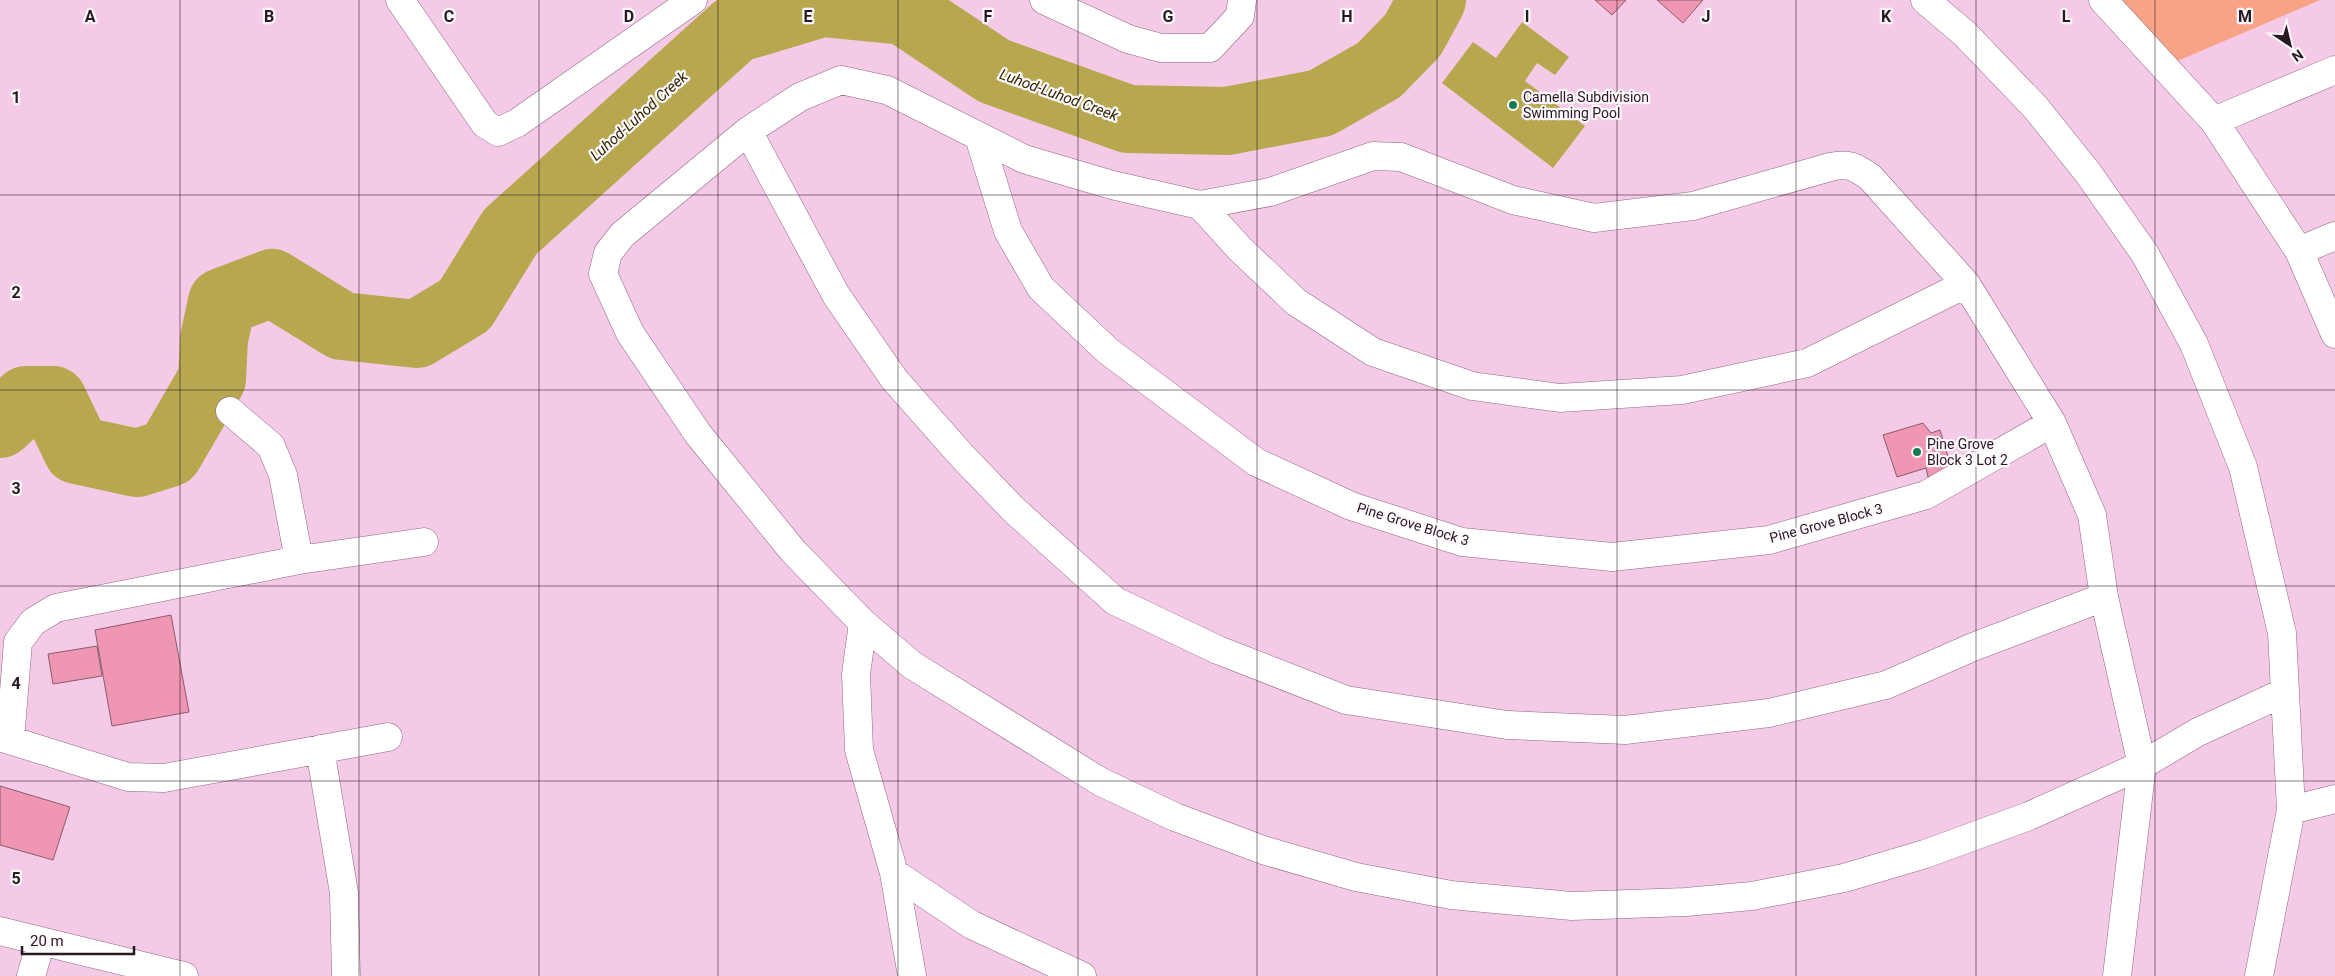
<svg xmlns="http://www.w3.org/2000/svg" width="2335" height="976" viewBox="0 0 2335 976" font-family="Roboto,sans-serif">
  <rect width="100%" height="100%" fill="#f5cae6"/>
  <path fill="#f8a386" d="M 2117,0 L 2320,0 L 2168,65 Z"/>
  <path fill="#b7a84f" d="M 1522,22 L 1569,57 L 1555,75 L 1537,63 L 1525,81 L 1585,126 L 1553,168 L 1442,83 L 1473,42 L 1496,58 Z"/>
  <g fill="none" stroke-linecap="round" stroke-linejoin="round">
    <path stroke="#b7a84f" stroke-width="68" d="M 0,424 L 26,400 L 53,400 L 77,450 L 137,463 L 169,453 L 212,379 L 214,339 L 222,302 L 272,283 L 342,326 L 417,334 L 465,305 L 510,232 L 735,29 L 822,3 L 904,11 L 994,71 L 1128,119 L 1227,121 L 1321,103 L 1379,70 L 1413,35 L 1432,0"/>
  </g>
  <path fill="#ee96b2" stroke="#8a5d6b" d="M 1595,0 L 1626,0 L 1612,15 Z
    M 1657,0 L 1703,0 L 1683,23 Z
    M 1923,423 L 1931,433 L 1940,430 L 1952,470 L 1928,477 L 1926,468 L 1897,477 L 1883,435 Z
    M 171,615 L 189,712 L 112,726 L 95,630 Z
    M 97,646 L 102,676 L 53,684 L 48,654 Z
    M 0,786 L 70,807 L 53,860 L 0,845 Z"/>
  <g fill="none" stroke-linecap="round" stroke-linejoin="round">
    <defs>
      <path id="minor" d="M 400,0 L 485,124 L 498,132 L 517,123 L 693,0
        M 1044,0 L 1128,39 L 1161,48 L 1210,48 L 1240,16 L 1242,0
        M 1925,0 L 1965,34 L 2036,108 L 2088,173 L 2145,254 L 2194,344 L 2243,467 L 2282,633 L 2291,810 L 2259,976
        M 2103,0 L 2214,121 L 2299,251 L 2335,334
        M 2214,121 L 2335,70
        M 748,131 L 836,295 L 894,379 L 962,456 L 1014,510 L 1115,601 L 1218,650 L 1346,700 L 1507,725 L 1625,730 L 1769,713 L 1886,685 L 1973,647 L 2104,597
        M 979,137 L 1008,231 L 1041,288 L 1108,351 L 1256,462 L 1351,506 L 1462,542 L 1612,557 L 1769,540 L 1926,495 L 2052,423
        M 1200,205 L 1240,249 L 1296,302 L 1373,352 L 1472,386 L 1560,398 L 1682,390 L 1807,363 L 1966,284
        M 2299,251 L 2335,236
        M 230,411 L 271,446 L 283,475 L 299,560
        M 863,623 L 856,674 L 859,750 L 894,873 L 912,976
        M 0,737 L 128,777 L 164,778 L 388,737
        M 10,740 L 18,642 L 33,622 L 56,608 L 299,560 L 424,542
        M 320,749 L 344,893 L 346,976
        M 2291,810 L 2335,799
        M 894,873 L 972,925 L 1082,976
        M 0,931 L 184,976
        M 31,976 L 41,942
        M 2117,976 L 2142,765 L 2104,597 L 2092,515 L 2052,423 L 1966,284 L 1870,177 C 1854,166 1849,163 1830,167 L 1693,206 L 1594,218 L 1513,200 L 1401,157 L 1373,156 L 1270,192 L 1200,205 L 1112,185 L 1024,159 L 887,90 L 841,80 L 800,97 L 748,131 L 622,235 L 608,253 L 603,274 L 630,333 L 698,434 L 793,551 L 863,623 L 912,665 L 1101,782 L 1175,817 L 1263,850 L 1356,877 L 1451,895 L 1572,906 L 1686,902 L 1752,896 L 1844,878 L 1925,854 L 2029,816 L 2142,765 L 2198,732 L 2285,692"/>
    </defs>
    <use href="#minor" stroke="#8e6780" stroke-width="29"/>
    <use href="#minor" stroke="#fff" stroke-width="28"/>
  </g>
  <path fill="none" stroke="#281823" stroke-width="1" stroke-opacity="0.55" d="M 180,0 L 180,976M 359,0 L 359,976M 539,0 L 539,976M 718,0 L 718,976M 898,0 L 898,976M 1078,0 L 1078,976M 1257,0 L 1257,976M 1437,0 L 1437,976M 1617,0 L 1617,976M 1796,0 L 1796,976M 1976,0 L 1976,976M 2155,0 L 2155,976M 0,195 L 2335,195M 0,390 L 2335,390M 0,586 L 2335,586M 0,781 L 2335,781"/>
  <g fill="#177950" stroke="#fdf8fb" stroke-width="2">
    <circle cx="1513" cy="105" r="5"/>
    <circle cx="1917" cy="452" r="5"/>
  </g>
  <g text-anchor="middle" stroke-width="4.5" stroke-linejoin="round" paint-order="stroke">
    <g font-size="14" fill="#281823" stroke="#fdf8fb" text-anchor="start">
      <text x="1523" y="102">Camella Subdivision<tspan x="1523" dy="16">Swimming Pool</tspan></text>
      <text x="1927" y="449">Pine Grove<tspan x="1927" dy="16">Block 3 Lot 2</tspan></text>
    </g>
    <g font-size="14" fill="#281823" stroke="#fdf8fb">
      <text transform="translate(1826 523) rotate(-15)" y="5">Pine Grove Block 3</text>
      <text transform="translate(1413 524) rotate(17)" y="5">Pine Grove Block 3</text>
    </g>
    <g font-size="15" font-style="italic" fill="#302902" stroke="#fdf8fb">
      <text transform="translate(1059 95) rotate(20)" y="5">Luhod-Luhod Creek</text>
      <text transform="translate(639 116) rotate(-42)" y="5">Luhod-Luhod Creek</text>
    </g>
  </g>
  <g font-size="16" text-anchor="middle" font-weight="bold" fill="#281823" stroke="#fdf8fb" stroke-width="4.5" stroke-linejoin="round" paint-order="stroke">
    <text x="90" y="22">A</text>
    <text x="269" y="22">B</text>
    <text x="449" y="22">C</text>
    <text x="629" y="22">D</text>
    <text x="808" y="22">E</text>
    <text x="988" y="22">F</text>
    <text x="1168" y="22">G</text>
    <text x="1347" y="22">H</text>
    <text x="1527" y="22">I</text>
    <text x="1706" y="22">J</text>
    <text x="1886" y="22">K</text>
    <text x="2066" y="22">L</text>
    <text x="2245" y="22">M</text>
    <text x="16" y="103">1</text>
    <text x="16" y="298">2</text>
    <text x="16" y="494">3</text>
    <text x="16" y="689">4</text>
    <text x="16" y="884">5</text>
  </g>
  <g transform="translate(2290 45) rotate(145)" stroke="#fdf8fb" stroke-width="4" paint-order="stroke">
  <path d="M0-4L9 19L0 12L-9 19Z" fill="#281823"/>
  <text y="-8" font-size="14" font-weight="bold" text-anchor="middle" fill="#281823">N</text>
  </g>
  <path d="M22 946v8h112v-8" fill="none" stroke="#281823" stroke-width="2.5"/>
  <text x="30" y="946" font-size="15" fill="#281823" stroke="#fdf8fb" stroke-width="4" paint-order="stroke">20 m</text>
</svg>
